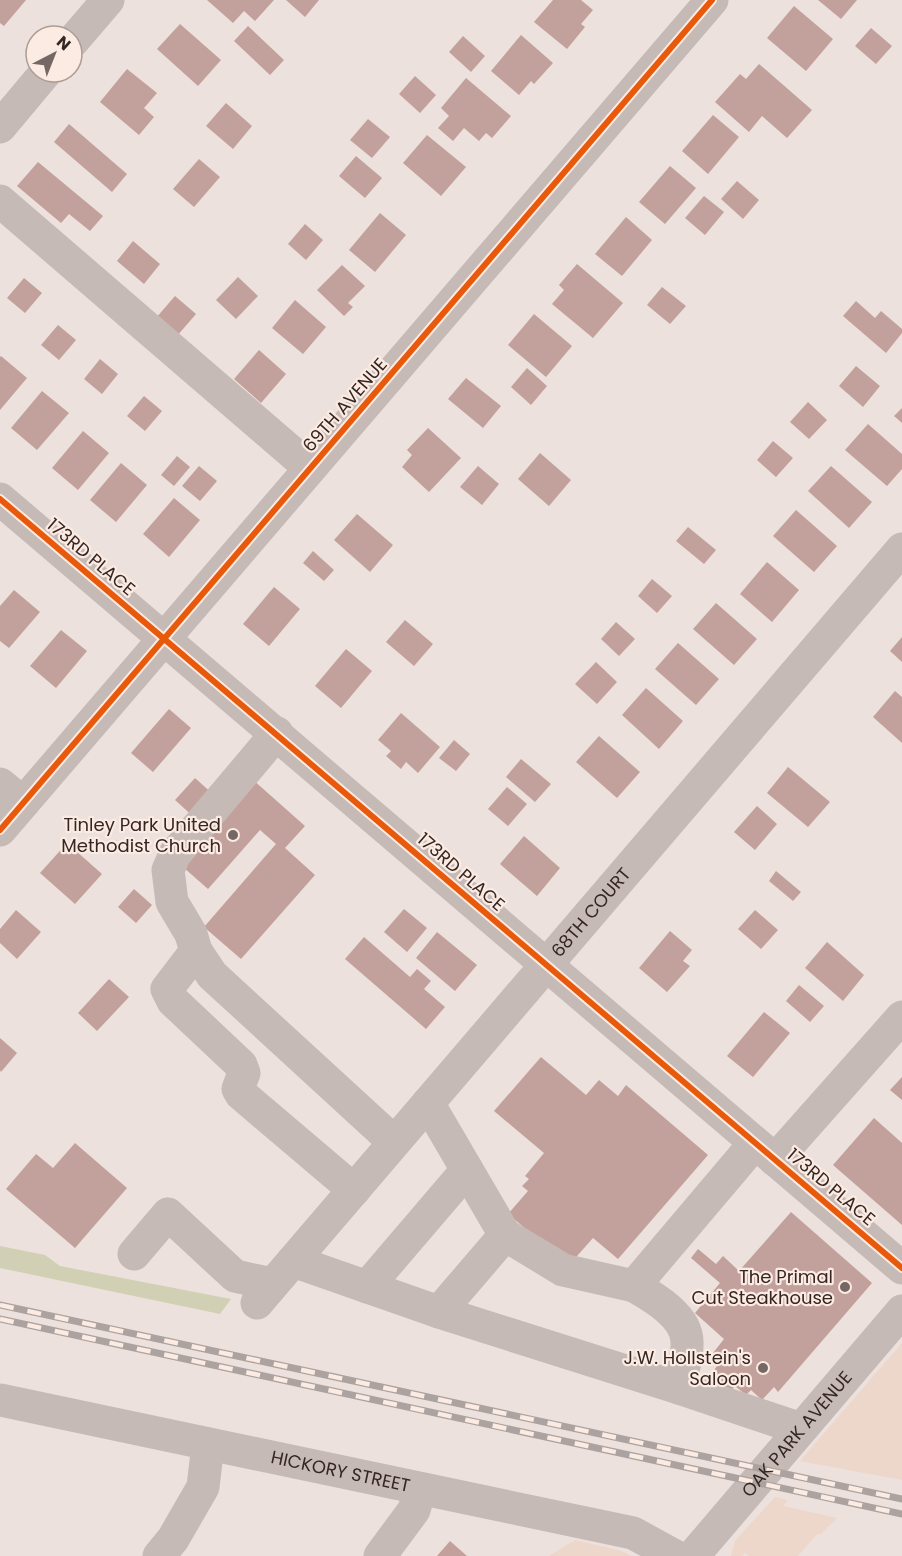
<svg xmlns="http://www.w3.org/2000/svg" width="902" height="1556" viewBox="0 0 902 1556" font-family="Poppins,sans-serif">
  <rect width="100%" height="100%" fill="#ece1dc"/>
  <path fill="#d2d0b4" d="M 0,1246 L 45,1255 L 60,1266 L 231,1299 L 220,1314 L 0,1268 Z"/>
  <path fill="#edd6ca" d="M 902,1343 L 902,1480 L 800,1461 Z
    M 775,1497 L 787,1500 L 784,1506 L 837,1518 L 821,1534 L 817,1534 L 798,1556 L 749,1556 L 745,1553 L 742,1556 L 731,1556 L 735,1541 Z
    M 575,1540 L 622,1551 L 631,1556 L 549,1556 Z"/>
  <path fill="#c2a09c" d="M 0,0 L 26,0 L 4,26 L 0,23 Z
    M 207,0 L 274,0 L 255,21 L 244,11 L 233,23 Z
    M 286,0 L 319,0 L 305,17 Z
    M 553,0 L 581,0 L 593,10 L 581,24 L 585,27 L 567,49 L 534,22 Z
    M 818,0 L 857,0 L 841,19 Z
    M 794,6 L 833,39 L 806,71 L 767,38 Z
    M 180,24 L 221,60 L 198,86 L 157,49 Z
    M 248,26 L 284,60 L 270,75 L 234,41 Z
    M 871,28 L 892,46 L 876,64 L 855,46 Z
    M 521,35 L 553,63 L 534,84 L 531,81 L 519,95 L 491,71 Z
    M 463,36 L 485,56 L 471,72 L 449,52 Z
    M 759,64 L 812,110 L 787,138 L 762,116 L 749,132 L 715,102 L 740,74 L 746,79 Z
    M 127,69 L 157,93 L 144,108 L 154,117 L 139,135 L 100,102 Z
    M 415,76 L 436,95 L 420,113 L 399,94 Z
    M 466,78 L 511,116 L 492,138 L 486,133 L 479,141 L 464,128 L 453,141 L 438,128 L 449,116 L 441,108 Z
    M 226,103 L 252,126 L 233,149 L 206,126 Z
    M 713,115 L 739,137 L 708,174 L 682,151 Z
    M 368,119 L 390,137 L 372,158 L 350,140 Z
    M 69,124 L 127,174 L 112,192 L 54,142 Z
    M 427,135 L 466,167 L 441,196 L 403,163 Z
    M 356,156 L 382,178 L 365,198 L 339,176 Z
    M 199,159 L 220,177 L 194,207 L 173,189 Z
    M 38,162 L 103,216 L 90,231 L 69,214 L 61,223 L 17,186 Z
    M 670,166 L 696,188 L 665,224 L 639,202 Z
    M 737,181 L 759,200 L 743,219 L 721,199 Z
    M 704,196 L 724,212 L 705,235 L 685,218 Z
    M 380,213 L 406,235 L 375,272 L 349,250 Z
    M 626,217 L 652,240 L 622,276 L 595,254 Z
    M 305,224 L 323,240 L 306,260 L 288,244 Z
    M 133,241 L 160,264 L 144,284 L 117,261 Z
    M 577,264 L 623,303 L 593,338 L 552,304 L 564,290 L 559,285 Z
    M 342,265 L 365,286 L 348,303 L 353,307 L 344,316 L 317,290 Z
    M 238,277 L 258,296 L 236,319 L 216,300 Z
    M 24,278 L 42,293 L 25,313 L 7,298 Z
    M 662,287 L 686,306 L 670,324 L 647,305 Z
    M 175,296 L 196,314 L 177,336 L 156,318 Z
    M 295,300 L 326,327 L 303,354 L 272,328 Z
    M 856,301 L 875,318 L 881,311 L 902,329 L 902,333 L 886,353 L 843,316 Z
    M 534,314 L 572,346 L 546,377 L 508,345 Z
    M 58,325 L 76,340 L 59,360 L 41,345 Z
    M 259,350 L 286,374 L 261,403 L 234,379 Z
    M 1,356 L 27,378 L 0,410 L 0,357 Z
    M 100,359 L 118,374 L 102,394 L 84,379 Z
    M 856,366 L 880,386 L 863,407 L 839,386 Z
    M 527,368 L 547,386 L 531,405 L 511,387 Z
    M 466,378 L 501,406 L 483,428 L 448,399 Z
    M 42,391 L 69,413 L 37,450 L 11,428 Z
    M 144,396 L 162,411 L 145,431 L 127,416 Z
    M 808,402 L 827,420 L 809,439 L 790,422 Z
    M 902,408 L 902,423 L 894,416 Z
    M 868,424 L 902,454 L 902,469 L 887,486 L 845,450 Z
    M 428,428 L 461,458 L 429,492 L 402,467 L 412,455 L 407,450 Z
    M 83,431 L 109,453 L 78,490 L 52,468 Z
    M 773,441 L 793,458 L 776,477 L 757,460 Z
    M 540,453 L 571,480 L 549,506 L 518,479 Z
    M 177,456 L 190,467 L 174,486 L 161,475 Z
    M 121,463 L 147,485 L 116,522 L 90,500 Z
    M 199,466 L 217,481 L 200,501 L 182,486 Z
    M 478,466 L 499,484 L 482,505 L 460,487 Z
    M 831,466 L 872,502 L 849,528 L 808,491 Z
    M 174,498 L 200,520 L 169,557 L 143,534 Z
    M 796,510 L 837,546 L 814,572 L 773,536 Z
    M 357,514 L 393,545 L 370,572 L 334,540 Z
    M 688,527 L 716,550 L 704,564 L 676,541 Z
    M 313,551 L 334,570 L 324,581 L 303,563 Z
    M 767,562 L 799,590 L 772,622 L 740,594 Z
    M 652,579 L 672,596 L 657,613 L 638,596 Z
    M 274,587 L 300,609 L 269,646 L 243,624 Z
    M 14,590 L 40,612 L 9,648 L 0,641 L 0,606 Z
    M 716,603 L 757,639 L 734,665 L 693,629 Z
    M 405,620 L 433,644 L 414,666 L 386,642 Z
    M 616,622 L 635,639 L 619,656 L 601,639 Z
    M 61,630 L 87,651 L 56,688 L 30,666 Z
    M 902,637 L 902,662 L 890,651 Z
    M 678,643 L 719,679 L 696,705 L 655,669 Z
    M 346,649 L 372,671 L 341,708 L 315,686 Z
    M 596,662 L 617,682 L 597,704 L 575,684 Z
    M 646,688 L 683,721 L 659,749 L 622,715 Z
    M 895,691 L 902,697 L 902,743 L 873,717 Z
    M 169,709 L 191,728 L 153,772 L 131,753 Z
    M 401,713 L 440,747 L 418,773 L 406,762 L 401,769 L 386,756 L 391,751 L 378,740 Z
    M 599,736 L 640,772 L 617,798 L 576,762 Z
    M 454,740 L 470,754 L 456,771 L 439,758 Z
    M 521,759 L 551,784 L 535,802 L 506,777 Z
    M 788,767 L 830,802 L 808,827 L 767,793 Z
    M 195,778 L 215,796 L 195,818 L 175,800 Z
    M 251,778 L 305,826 L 285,848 L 315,875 L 241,959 L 204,927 L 276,844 L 260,830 L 208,889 L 183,867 Z
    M 507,787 L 527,804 L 508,826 L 488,809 Z
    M 757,806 L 777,824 L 755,850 L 734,832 Z
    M 524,836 L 560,868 L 537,896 L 500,864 Z
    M 67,843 L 102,874 L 75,904 L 40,873 Z
    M 776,871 L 801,892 L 793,901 L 769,881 Z
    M 134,889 L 152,905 L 136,923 L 118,907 Z
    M 404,909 L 427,928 L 407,952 L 384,932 Z
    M 16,910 L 41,932 L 17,959 L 0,943 L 0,929 Z
    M 755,910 L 778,930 L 761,949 L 738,929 Z
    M 670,931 L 692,950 L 683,961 L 690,966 L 667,992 L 639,968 Z
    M 437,932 L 477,965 L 455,991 L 416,958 Z
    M 364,937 L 410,977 L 417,969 L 431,981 L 424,989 L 445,1007 L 426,1029 L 345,959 Z
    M 827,942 L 864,975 L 843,1001 L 805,968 Z
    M 109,979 L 129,997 L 97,1031 L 78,1013 Z
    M 799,985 L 824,1006 L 810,1022 L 786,1001 Z
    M 764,1012 L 790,1033 L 753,1077 L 727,1056 Z
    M 0,1038 L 17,1053 L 1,1072 L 0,1070 Z
    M 541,1057 L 586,1095 L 599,1080 L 618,1096 L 626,1085 L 708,1155 L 618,1259 L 593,1238 L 569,1265 L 508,1214 L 528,1191 L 522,1186 L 529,1179 L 525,1176 L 544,1153 L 494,1111 Z
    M 902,1077 L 902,1100 L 890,1090 Z
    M 874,1118 L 902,1143 L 902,1225 L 833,1165 Z
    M 75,1143 L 127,1188 L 75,1248 L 6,1189 L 36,1154 L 53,1168 Z
    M 791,1212 L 872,1283 L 778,1392 L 774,1387 L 762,1400 L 751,1390 L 746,1395 L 735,1386 L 728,1394 L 717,1384 L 719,1381 L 714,1377 L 713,1372 L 720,1361 L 713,1353 L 724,1339 L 695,1313 L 720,1283 L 691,1258 L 698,1249 L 716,1264 L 723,1256 L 739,1271 Z
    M 450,1541 L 467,1556 L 437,1556 Z"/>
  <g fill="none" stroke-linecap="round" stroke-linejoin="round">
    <g stroke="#c5bab6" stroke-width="33">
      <path d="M 72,42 L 108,0"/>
      <path d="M 0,127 L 46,72"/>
      <path d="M 0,201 L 310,468"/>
      <path d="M 0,499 L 902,1268"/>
      <path d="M 277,733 L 175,854 L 168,870 L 172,902 L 191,934 L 196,951 L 212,975 L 394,1142"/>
      <path d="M 0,784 L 23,803"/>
      <path d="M 0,830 L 712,0"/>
      <path d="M 196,951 L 167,989 L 173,1001 L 241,1065 L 244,1073 L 238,1089 L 241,1094 L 354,1190"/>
      <path d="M 428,1103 L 505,1235"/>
      <path d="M 775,1160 L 902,1017"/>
      <path d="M 134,1254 L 168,1214 L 235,1276 L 272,1284"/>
      <path d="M 293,1261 L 439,1312 L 505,1235 L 563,1270 L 634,1286 L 755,1143"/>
      <path d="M 634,1286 C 653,1297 687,1316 687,1342 C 688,1356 682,1374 679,1388"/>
      <path d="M 367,1287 L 467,1170"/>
      <path id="s1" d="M 257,1303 L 902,549"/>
      <path d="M 439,1312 L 679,1388 L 801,1429"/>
      <path id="s2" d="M 0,1400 L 633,1533 L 675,1556"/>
      <path d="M 159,1556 L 173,1539 L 203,1487 L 208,1444"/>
      <path d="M 380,1556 L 414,1510 L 420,1489"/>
      <path id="s3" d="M 693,1556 L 902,1311"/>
    </g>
    <defs>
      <path id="rail" d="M 0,1305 L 902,1499
        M 0,1319 L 902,1514"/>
    </defs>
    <use href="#rail" stroke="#aca3a0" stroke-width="7"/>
    <use href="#rail" stroke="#fbebe2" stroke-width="4.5" stroke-dasharray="14" stroke-linecap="butt"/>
    <defs>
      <path id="cycleway" d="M 0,499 L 902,1268
        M 0,830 L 712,0"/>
    </defs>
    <use href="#cycleway" stroke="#fbebe2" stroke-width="10"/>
    <use href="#cycleway" stroke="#e8590c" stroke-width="6"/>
  </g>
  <g fill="#756764" stroke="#fbebe2" stroke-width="2">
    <circle cx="233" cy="835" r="6"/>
    <circle cx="845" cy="1287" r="6"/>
    <circle cx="763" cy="1368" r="6"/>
  </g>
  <g text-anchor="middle" stroke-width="4.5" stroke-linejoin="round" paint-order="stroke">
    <g font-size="18" fill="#352624" stroke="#fbebe2">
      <text transform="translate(345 405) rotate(-49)" y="6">69TH AVENUE</text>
      <text transform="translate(91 557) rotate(40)" y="6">173RD PLACE</text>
      <text transform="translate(461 872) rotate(41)" y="6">173RD PLACE</text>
      <text dy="6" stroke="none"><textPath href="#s1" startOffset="514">68TH COURT</textPath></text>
      <text transform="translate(831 1187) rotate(40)" y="6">173RD PLACE</text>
      <text dy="6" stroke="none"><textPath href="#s3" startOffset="160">OAK PARK AVENUE</textPath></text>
      <text dy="6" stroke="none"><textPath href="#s2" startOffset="348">HICKORY STREET</textPath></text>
    </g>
    <g font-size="18" fill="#352624" stroke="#fbebe2" text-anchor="end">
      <text x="221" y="831">Tinley Park United<tspan x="221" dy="21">Methodist Church</tspan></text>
      <text x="833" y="1283">The Primal<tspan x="833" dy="21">Cut Steakhouse</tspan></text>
      <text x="751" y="1364">J.W. Hollstein's<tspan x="751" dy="21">Saloon</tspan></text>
    </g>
  </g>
  <g transform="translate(54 54) rotate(42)"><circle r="28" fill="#fbebe2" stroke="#ac9c96" stroke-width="1.5"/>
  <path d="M0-4.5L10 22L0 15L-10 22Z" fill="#756764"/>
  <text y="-9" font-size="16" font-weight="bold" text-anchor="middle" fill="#352624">N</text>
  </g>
</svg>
